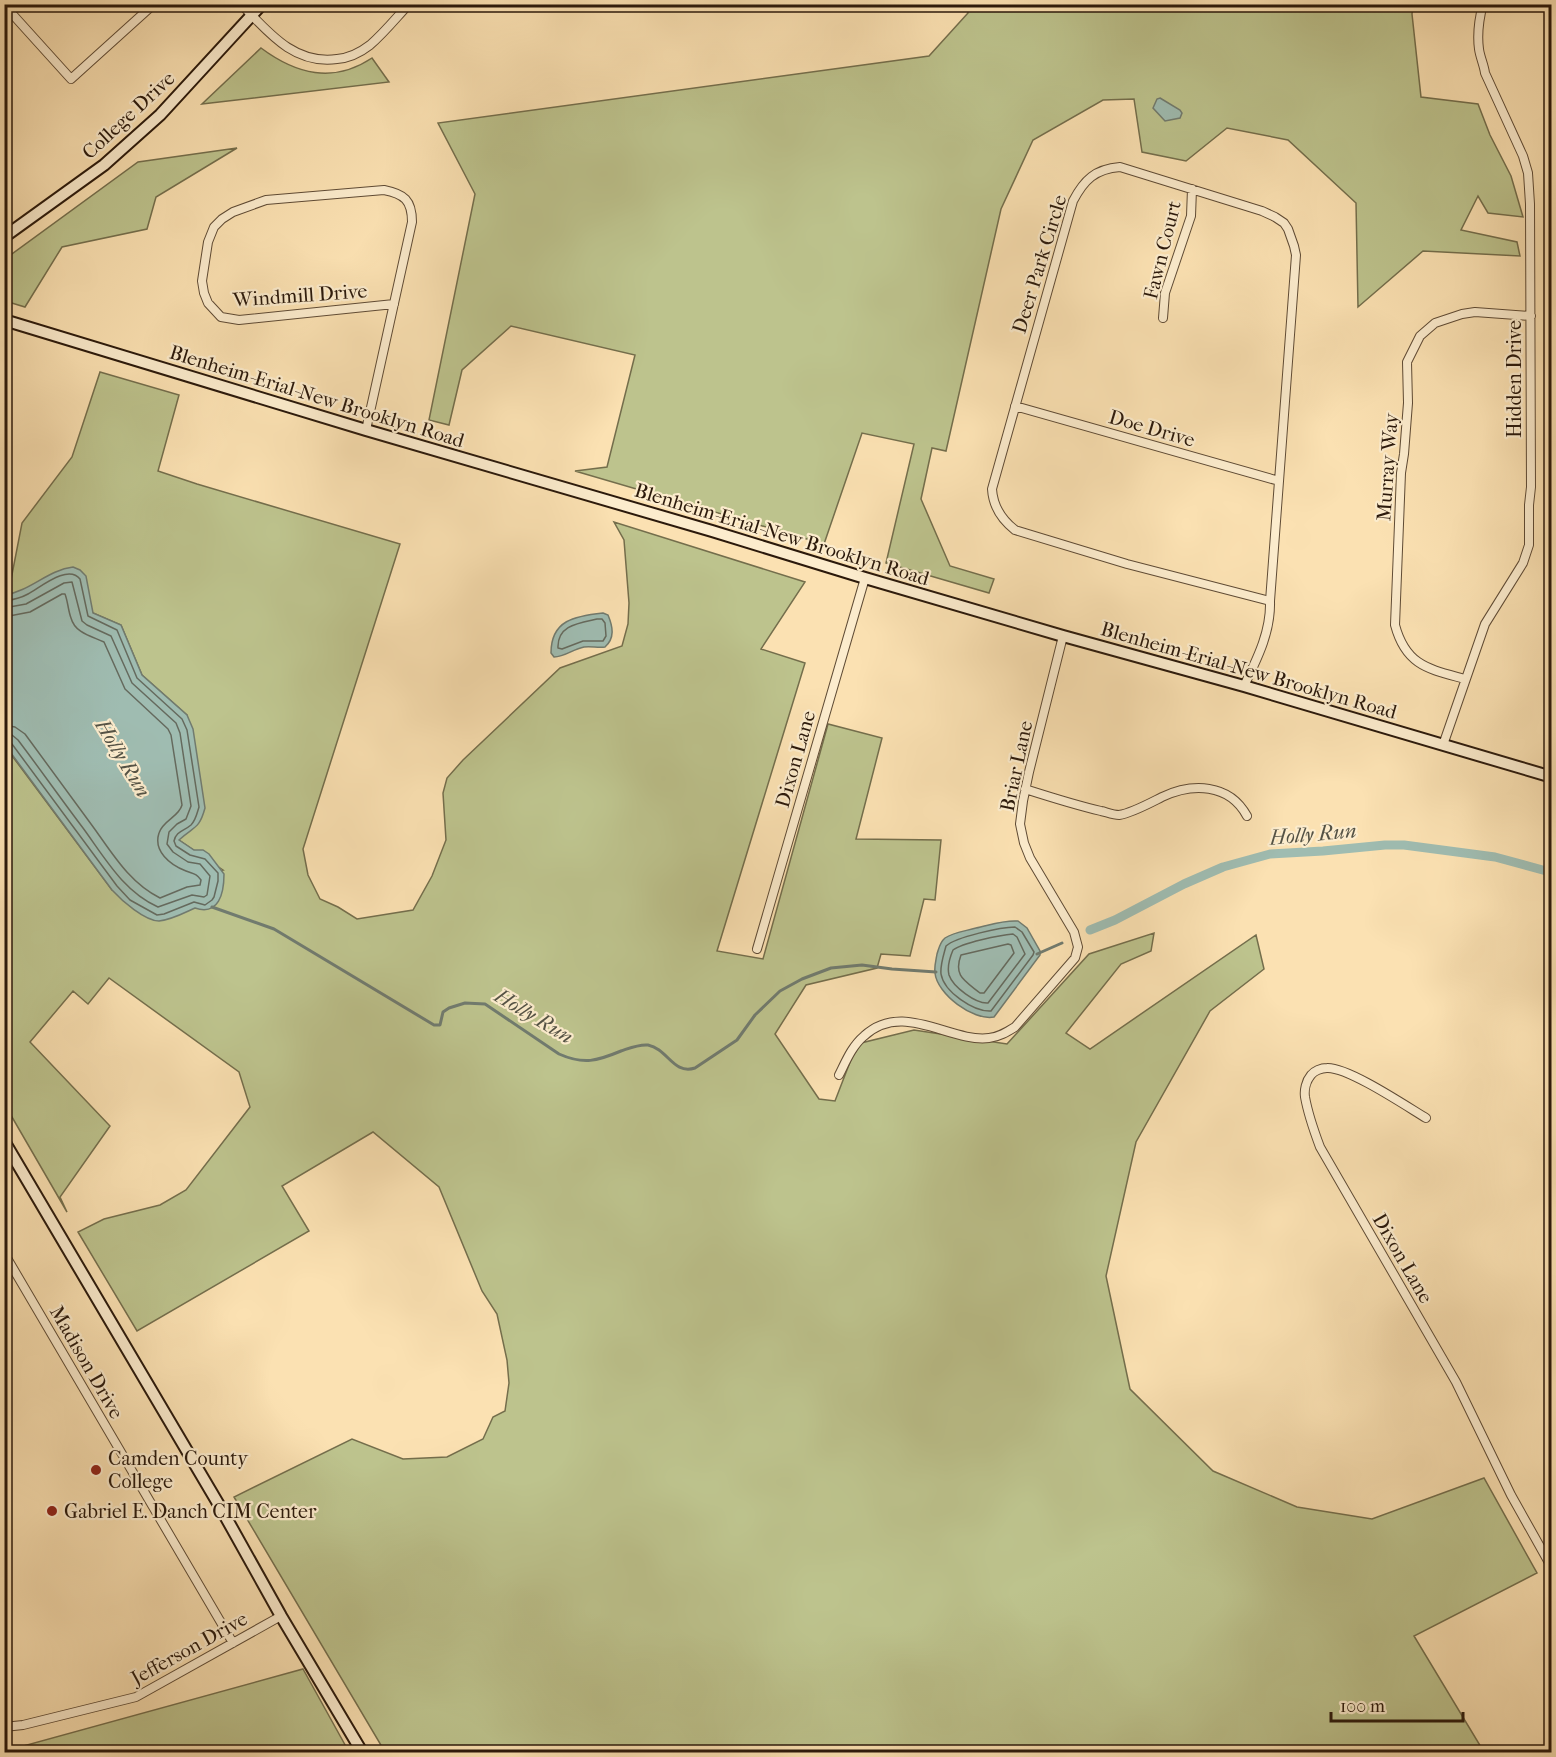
<svg xmlns="http://www.w3.org/2000/svg" width="1556" height="1757" viewBox="0 0 1556 1757" font-family="'IM FELL French Canon',serif">
  <rect width="100%" height="100%" fill="#fbe1b2"/>
  <filter id="stains"><feTurbulence type="fractalNoise" baseFrequency=".00333" numOctaves="4"/><feColorMatrix values="0 0 0 0 .2 0 0 0 0 .09 0 0 0 0 .02 0 0 0 .5 -.17"/></filter>
  <radialGradient id="worn" r=".72"><stop offset=".6" stop-color="#630" stop-opacity="0"/><stop offset="1" stop-color="#630" stop-opacity=".3"/></radialGradient>
  <path fill="#bdc38d" stroke="#746e4c" stroke-width="1.5" d="M 968,5 L 1413,5 L 1412,14 L 1421,97 L 1478,104 L 1490,135 L 1511,176 L 1523,217 L 1488,213 L 1478,196 L 1461,230 L 1517,242 L 1520,256 L 1423,251 L 1358,307 L 1356,203 L 1288,140 L 1227,128 L 1186,161 L 1142,152 L 1134,99 L 1103,100 L 1033,140 L 1001,209 L 946,451 L 932,448 L 921,499 L 950,566 L 994,579 L 989,593 L 886,563 L 914,444 L 862,433 L 824,544 L 575,471 L 607,467 L 635,355 L 511,326 L 462,370 L 449,425 L 429,420 L 475,194 L 438,123 L 929,56 L 968,13 Z
    M 261,48 C 296,74 333,84 372,58 L 389,82 L 202,104 Z
    M 237,148 L 156,197 L 147,229 L 62,247 L 25,307 L 5,301 L 5,259 L 138,162 Z
    M 100,372 L 179,395 L 158,471 L 197,484 L 400,544 L 303,849 L 308,875 L 320,899 L 338,907 L 357,919 L 413,910 L 432,876 L 446,840 L 443,793 L 447,778 L 463,760 L 560,668 L 622,646 L 628,624 L 629,603 L 624,540 L 614,522 L 805,582 L 761,649 L 805,663 L 717,951 L 763,959 L 828,724 L 882,738 L 856,839 L 941,840 L 935,900 L 924,899 L 910,956 L 881,954 L 877,968 L 806,985 L 775,1034 L 819,1099 L 835,1101 L 857,1044 L 914,1030 L 1007,1044 L 1089,954 L 1154,933 L 1151,951 L 1121,964 L 1066,1033 L 1090,1049 L 1256,935 L 1264,969 L 1210,1011 L 1136,1142 L 1106,1276 L 1130,1389 L 1213,1471 L 1297,1507 L 1372,1519 L 1484,1478 L 1537,1573 L 1414,1636 L 1484,1752 L 385,1752 L 234,1497 L 352,1439 L 403,1459 L 447,1457 L 483,1439 L 493,1417 L 505,1411 L 509,1383 L 507,1360 L 497,1314 L 482,1291 L 439,1187 L 373,1132 L 282,1186 L 309,1231 L 137,1331 L 78,1232 L 104,1219 L 160,1205 L 186,1190 L 250,1107 L 239,1072 L 109,978 L 88,1004 L 73,991 L 30,1042 L 110,1126 L 60,1197 L 67,1212 L 5,1105 L 4,745 L 112,890 L 223,870 L 179,840 L 187,715 L 142,675 L 121,625 L 93,613 L 15,593 L 8,595 L 22,523 L 72,457 Z
    M 303,1669 L 349,1752 L 5,1752 L 5,1751 Z"/>
  <path fill="#9fbcb1" stroke="#717b6f" stroke-width="1.5" d="M 1160,98 L 1180,110 L 1182,113 L 1180,118 L 1165,121 L 1153,108 L 1157,99 Z
    M 73,567 L 80,570 L 86,576 L 93,613 L 121,625 L 142,675 L 187,715 L 193,729 L 205,808 C 199,830 194,826 179,840 L 194,850 L 203,850 L 209,854 L 224,874 C 224,893 219,916 195,908 C 184,913 171,920 159,921 C 145,921 122,901 112,890 L 5,745 L 5,595 C 30,591 48,570 73,567 Z
    M 603,613 L 608,615 C 613,627 615,638 605,647 C 598,648 591,646 584,647 C 573,649 565,657 554,657 L 551,653 C 551,620 575,616 603,613 Z
    M 1018,921 L 1027,928 L 1040,951 L 1040,955 L 994,1017 C 973,1021 937,994 935,973 C 934,967 936,960 937,954 C 939,948 940,942 945,938 C 954,932 966,931 976,928 C 990,925 1003,920 1018,921 Z"/>
  <g fill="none" stroke-linecap="round" stroke-linejoin="round">
    <path stroke="#656a5e" stroke-width="1.5" d="M 4,601 C 12,600 21,598 28,594 C 41,587 68,564 80,579 L 88,616 L 117,630 L 137,678 L 182,719 L 187,730 L 199,807 C 197,813 196,820 191,825 C 184,831 176,831 174,841 L 176,846 L 190,855 L 205,859 L 218,873 L 218,881 L 214,897 L 212,900 L 205,905 L 194,902 L 164,914 L 157,915 L 130,900 L 117,886 L 12,744 L 4,742
      M 4,608 L 26,604 L 64,583 L 72,582 L 82,621 L 87,625 L 111,636 L 132,683 L 176,723 L 180,733 L 191,806 L 186,819 L 177,824 L 169,832 L 167,844 L 173,852 L 188,862 L 200,864 L 210,876 L 207,895 L 204,897 L 192,895 L 158,907 C 123,891 105,858 83,828 C 61,799 40,769 18,740 L 12,735 L 4,734
      M 4,617 L 30,612 L 62,594 L 65,594 C 68,602 68,610 71,618 C 75,633 91,636 104,642 L 125,689 L 168,729 L 171,735 L 182,805 C 179,817 163,820 159,833 C 153,851 170,865 186,871 C 193,874 196,873 201,880 L 200,885 L 187,887 L 160,898 C 128,882 111,851 91,824 C 69,794 47,764 25,734 L 15,727 L 4,725
      M 597,619 L 602,619 L 605,623 L 606,636 L 603,641 L 583,641 L 562,649 L 558,648 C 557,625 579,623 597,619 Z
      M 1015,927 L 1022,932 L 1034,952 L 1033,955 L 991,1011 C 974,1012 944,992 941,974 C 940,965 944,954 946,946 C 956,937 1001,927 1015,927 Z
      M 1013,934 L 1017,937 L 1025,954 L 988,1003 C 976,1004 953,987 949,975 C 947,967 950,957 953,950 C 962,943 1000,935 1013,934 Z
      M 1008,944 L 1011,945 L 1014,953 L 984,993 L 980,993 C 965,981 953,976 961,955 Z"/>
    <path stroke="#717b6f" stroke-width="3" d="M 1550,872 L 1552,873
      M 212,907 L 274,929 L 434,1025 L 440,1025 L 443,1012 L 449,1008 L 465,1003 L 485,1004 L 559,1054 C 584,1065 597,1061 621,1051 C 630,1048 639,1044 648,1045 C 668,1049 673,1075 695,1068 L 737,1040 L 755,1015 L 780,991 L 802,979 L 831,968 L 862,965 L 892,969 L 936,972
      M 1037,954 L 1062,943"/>
    <path stroke="#9fbcb1" stroke-width="9" d="M 1090,930 L 1115,920 L 1184,884 L 1223,867 L 1270,854 L 1323,851 L 1385,845 L 1404,845 L 1495,857 L 1550,872"/>
    <defs>
      <path id="street" d="M 6,4 L 5,6 L 71,79 L 154,4
        M 241,4 C 268,32 294,65 337,59 C 349,58 361,52 370,45 C 384,33 396,18 409,4
        M 1163,318 L 1165,293 L 1191,216 L 1192,189
        M 1015,406 L 1279,481
        M 366,430 L 412,222 C 412,200 404,194 384,190 L 266,200 L 233,212 L 222,219 L 214,227 L 208,242 L 202,281 L 204,293 L 208,303 L 221,317 L 239,320 L 394,304
        M 1465,679 C 1429,669 1406,666 1395,625 L 1401,473 L 1404,454 L 1408,403 L 1407,362 L 1420,336 L 1435,323 L 1462,314 L 1475,312 L 1531,316
        M 1244,686 C 1257,659 1271,632 1270,601 L 1296,255 L 1294,246 L 1288,229 L 1284,223 L 1275,217 L 1262,211 L 1120,167 C 1095,169 1084,180 1073,201 L 992,489 C 993,506 1001,519 1015,530 L 1127,564 L 1270,601
        M 1443,745 L 1485,624 L 1523,563 L 1529,545 L 1529,505 L 1531,487 L 1530,204 L 1528,173 L 1523,156 L 1485,73 C 1484,65 1480,57 1479,49 C 1477,34 1479,19 1483,4
        M 1025,789 C 1050,797 1075,805 1101,811 C 1106,812 1113,815 1119,815 C 1132,813 1150,803 1162,797 C 1192,783 1229,783 1247,816
        M 757,949 L 865,578
        M 839,1075 C 846,1061 852,1046 864,1036 C 903,1000 950,1043 989,1038 C 999,1037 1007,1032 1015,1027 L 1075,958 L 1078,947 L 1074,932 L 1030,858 L 1024,843 L 1020,824 L 1023,801 L 1029,772 L 1063,636
        M 1426,1118 C 1406,1106 1348,1067 1327,1068 C 1321,1068 1314,1071 1311,1075 C 1306,1081 1304,1090 1305,1097 C 1308,1114 1314,1131 1320,1147 L 1456,1382 L 1511,1495 L 1552,1568
        M 4,1253 L 233,1643
        M 4,1727 L 23,1725 L 136,1697 L 281,1616"/>
      <path id="secondary" d="M 4,237 L 104,165 L 160,115 L 262,4
        M 4,320 L 366,430 L 712,531 L 865,578 L 1063,636 L 1244,686 L 1552,777
        M 4,1141 L 219,1505 L 281,1616 L 362,1752"/>
    </defs>
    <use href="#street" stroke="#5f4b35" stroke-width="10"/>
    <use href="#secondary" stroke="#2b190b" stroke-width="14"/>
    <use href="#street" stroke="#fceccd" stroke-width="8"/>
    <use href="#secondary" stroke="#fceccd" stroke-width="10"/>
  </g>
  <g fill="#8f2418" stroke="#fceccd" stroke-width="2">
    <circle cx="96" cy="1470" r="6"/>
    <circle cx="52" cy="1511" r="6"/>
  </g>
  <g text-anchor="middle" stroke-width="4.5" stroke-linejoin="round" paint-order="stroke">
    <g font-size="20" fill="#2b190b" stroke="#fceccd">
      <text transform="translate(128 115) rotate(-43)" y="7">College Drive</text>
      <text transform="translate(1162 250) rotate(-76)" y="7">Fawn Court</text>
      <text transform="translate(1039 264) rotate(-73)" y="7">Deer Park Circle</text>
      <text transform="translate(300 295) rotate(-4)" y="7">Windmill Drive</text>
      <text transform="translate(1514 379) rotate(-90)" y="7">Hidden Drive</text>
      <text transform="translate(317 396) rotate(17)" y="7">Blenheim-Erial-New Brooklyn Road</text>
      <text transform="translate(1152 428) rotate(16)" y="7">Doe Drive</text>
      <text transform="translate(1387 467) rotate(-86)" y="7">Murray Way</text>
      <text transform="translate(782 534) rotate(17)" y="7">Blenheim-Erial-New Brooklyn Road</text>
      <text transform="translate(1249 670) rotate(16)" y="7">Blenheim-Erial-New Brooklyn Road</text>
      <text transform="translate(795 759) rotate(-74)" y="7">Dixon Lane</text>
      <text transform="translate(1016 766) rotate(-78)" y="7">Briar Lane</text>
      <text transform="translate(1403 1258) rotate(60)" y="7">Dixon Lane</text>
      <text transform="translate(87 1362) rotate(60)" y="7">Madison Drive</text>
      <text transform="translate(189 1648) rotate(-29)" y="7">Jefferson Drive</text>
    </g>
    <g font-size="20" fill="#2b190b" stroke="#fceccd" text-anchor="start">
      <text x="108" y="1465">Camden County<tspan x="108" dy="23">College</tspan></text>
      <text x="64" y="1518">Gabriel E. Danch CIM Center</text>
    </g>
    <g font-size="21" font-style="italic" fill="#545245" stroke="#fceccd">
      <text transform="translate(123 758) rotate(59)" y="7">Holly Run</text>
      <text transform="translate(1313 834) rotate(-5)" y="7">Holly Run</text>
      <text transform="translate(534 1016) rotate(31)" y="7">Holly Run</text>
    </g>
  </g>
  <rect width="1556" height="1757" fill="none" stroke="#fbe1b2" stroke-width="24"/>
  <rect x="6" y="6" width="1544" height="1745" fill="none" stroke="#2b190b" stroke-width="3"/>
  <rect x="12" y="12" width="1532" height="1733" fill="none" stroke="#2b190b" stroke-width="1.5"/>
  <path d="M1331 1712v9h132v-9" fill="none" stroke="#2b190b" stroke-width="3"/>
  <text x="1340" y="1712" font-size="18" fill="#2b190b" stroke="#fceccd" stroke-width="4.5" paint-order="stroke">100 m</text>
  <rect width="100%" height="100%" filter="url(#stains)"/>
  <rect width="100%" height="100%" fill="url(#worn)"/>
</svg>
